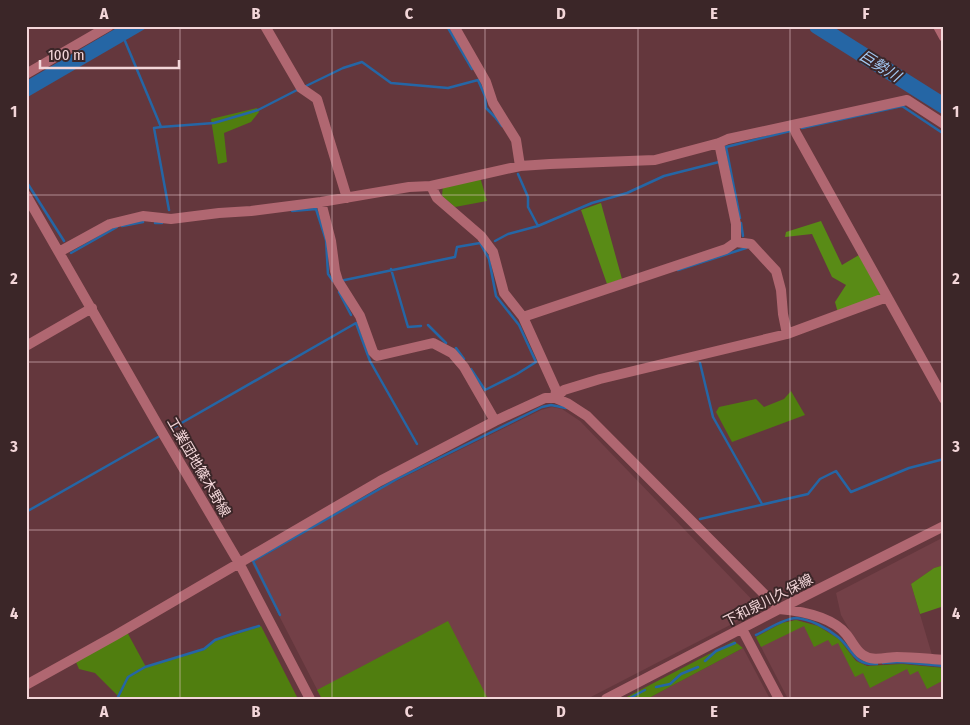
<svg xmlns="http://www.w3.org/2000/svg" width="970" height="725" viewBox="0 0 970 725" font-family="'Fira Sans Condensed','Noto Sans JP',sans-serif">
  <rect width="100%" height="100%" fill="#64373d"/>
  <path fill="#734047" d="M 552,407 L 562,409 L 580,421 L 761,609 L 587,699 L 322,699 L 252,563 L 384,487 L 541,410 Z
    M 944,537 L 944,565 L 934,568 L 911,584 L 932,655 L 878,655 L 866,652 L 858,645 L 841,615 L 836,593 Z
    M 796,620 L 818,626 L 839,639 L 856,661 L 867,666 L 902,664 L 944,668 L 944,699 L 788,699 L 756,637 L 782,623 Z
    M 743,648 L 770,699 L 647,699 Z"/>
  <path fill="#507e0f" d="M 257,108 L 259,112 L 251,122 L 224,133 L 227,162 L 218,164 L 211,119 Z
    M 480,177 L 487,201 L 455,207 L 442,196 L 443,185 Z
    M 791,391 L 805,415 L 732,442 L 716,412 L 719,407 L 756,399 L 764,407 L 784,399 Z
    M 796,620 L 818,626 L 839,639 L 856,661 L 867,666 L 902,664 L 944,668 L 944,680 L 927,689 L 918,671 L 910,675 L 907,669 L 870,688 L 863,673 L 855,677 L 838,643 L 832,646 L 828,640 L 814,647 L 804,626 L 761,647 L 756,637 L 782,623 Z
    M 448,621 L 488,699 L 322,699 L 317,690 Z
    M 261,626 L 298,699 L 118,699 L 119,697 L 95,673 L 79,669 L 76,662 L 127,632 L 146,667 L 204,650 L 215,641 Z
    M 734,641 L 743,648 L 647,699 L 623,699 Z"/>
  <path fill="#598b16" d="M 601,203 L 622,279 L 607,284 L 581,210 Z
    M 821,221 L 842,265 L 859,255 L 881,296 L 838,313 L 835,302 L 846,285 L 832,277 L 812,234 L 785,237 L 786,232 Z
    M 944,565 L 944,606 L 920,614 L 911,584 L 934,568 Z"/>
  <path fill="#2566a5" d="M 120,26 L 150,26 L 26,98 L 26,81 Z"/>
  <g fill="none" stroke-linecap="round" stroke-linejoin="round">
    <path stroke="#2566a5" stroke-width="2.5" d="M 447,26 L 472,69
      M 125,41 L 161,127 L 214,123 L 258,110 L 297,90
      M 306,86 L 343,68 L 362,62 L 391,83 L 448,88 L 478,80 L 485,96 L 486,108 L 495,117 L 502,126
      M 161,127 L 154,128 L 169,210
      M 802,128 L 902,106 L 944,134
      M 518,174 L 528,197 L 528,207 L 538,226
      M 26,181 L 64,241
      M 292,211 L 316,209 L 326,240 L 328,274 L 333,281
      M 740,218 L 726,147 L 790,131
      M 155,223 L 162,223
      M 741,223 L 743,236
      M 122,226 L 143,222
      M 495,241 L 508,234 L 538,226 L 592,203 L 627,193 L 664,176 L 719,162
      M 71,253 L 117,227
      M 391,269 L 408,327 L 421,326
      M 678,270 L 746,248
      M 340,281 L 455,257 L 457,247 L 480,243 L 489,259 L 496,296 L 519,325 L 536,362 L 517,374 L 485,390 L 471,369
      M 339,292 L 351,315
      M 428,325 L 446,343
      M 456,348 L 464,359
      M 700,363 L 713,417 L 762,504
      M 171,429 L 356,323 L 370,361 L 417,444
      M 26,512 L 158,437
      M 700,519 L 808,494 L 820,479 L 836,471 L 851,492 L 909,468 L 944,459
      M 280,615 L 253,561 L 397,479 L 542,407 L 551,405 L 566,408
      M 756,635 C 767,630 784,618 796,618 C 810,619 827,628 838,637 C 854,650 852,665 877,664
      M 705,661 L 716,651 L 735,643
      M 883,663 L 901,662 L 944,666
      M 656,687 L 670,684 L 681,674 L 698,667
      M 117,699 L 128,677 L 145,667 L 204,649 L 215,640 L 232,634 L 259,626
      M 628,699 L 645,690"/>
    <path stroke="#2566a5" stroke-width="16" d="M 817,26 L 944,106"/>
    <path stroke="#b06771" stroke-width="10" d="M 265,26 L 301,88 L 317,99 L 347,198
      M 454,26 L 486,82 L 493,103 L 516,140 L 520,166
      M 938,26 L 944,37
      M 26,74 L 109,26
      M 793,125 L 796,133 L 944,399
      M 431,186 L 520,166 L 550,164 L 655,160 L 719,143 L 728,139 L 907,100 L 944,124
      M 26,195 L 159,427 L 239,563 L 310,699
      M 321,202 L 331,241 L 335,271 L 338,281 L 360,316 L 373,352 L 377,356 L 433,343 L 452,353 L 464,367 L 495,421
      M 736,242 L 751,244 L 776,271 L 781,290 L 783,314 L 787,334
      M 59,252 L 110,224 L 143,216 L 171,219 L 219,213 L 251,211 L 321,202 L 409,187 L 431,186 L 437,198 L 481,236 L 493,252 L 504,293 L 523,317 L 556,390 L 555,398
      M 523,317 L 726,249 L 736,242 L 736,224 L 719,143
      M 26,346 L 92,308
      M 555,398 L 564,390 L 600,379 L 787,334 L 887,297
      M 742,629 L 779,699
      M 26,685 L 116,635 L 380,481 L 495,421 L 545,398 L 555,398 L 567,403 L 587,416 L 779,609 C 801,611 832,617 846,634 C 852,641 856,651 863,655 C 873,662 887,657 897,657 C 913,657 929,659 944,660
      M 606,699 L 779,609 L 944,526"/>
  </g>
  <path fill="none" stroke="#f3d6d9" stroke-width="1" stroke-opacity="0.55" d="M 180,26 L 180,699M 332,26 L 332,699M 485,26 L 485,699M 638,26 L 638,699M 790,26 L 790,699M 26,195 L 944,195M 26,362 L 944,362M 26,530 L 944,530"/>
  <g text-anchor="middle" stroke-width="4" stroke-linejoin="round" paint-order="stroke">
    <g font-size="14" fill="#f3d6d9" stroke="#3b2628">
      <text transform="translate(199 467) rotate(60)" y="5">工業団地篠木野線</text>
      <text transform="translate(768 600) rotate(-27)" y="5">下和泉川久保線</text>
    </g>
    <g font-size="15" font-style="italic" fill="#a4caf4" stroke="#3b2628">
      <text transform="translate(880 66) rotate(32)" y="5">巨勢川</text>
    </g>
  </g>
  <rect width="970" height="725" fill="none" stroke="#3b2628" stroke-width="55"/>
  <path d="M40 60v8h139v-8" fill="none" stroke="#f3d6d9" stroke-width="2.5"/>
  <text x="48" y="60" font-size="15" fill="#f3d6d9" stroke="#3b2628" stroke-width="4" paint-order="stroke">100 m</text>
  <rect x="28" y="28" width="914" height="670" fill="none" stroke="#f3d6d9" stroke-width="2"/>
  <g font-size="16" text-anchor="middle" font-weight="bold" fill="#f3d6d9">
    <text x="104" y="19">A</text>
    <text x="256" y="19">B</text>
    <text x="409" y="19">C</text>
    <text x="561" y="19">D</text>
    <text x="714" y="19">E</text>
    <text x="866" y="19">F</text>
    <text x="14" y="117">1</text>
    <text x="956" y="117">1</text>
    <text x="14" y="284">2</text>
    <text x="956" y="284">2</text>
    <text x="14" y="452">3</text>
    <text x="956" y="452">3</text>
    <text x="14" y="619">4</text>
    <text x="956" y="619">4</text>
    <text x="104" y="717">A</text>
    <text x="256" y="717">B</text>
    <text x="409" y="717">C</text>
    <text x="561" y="717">D</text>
    <text x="714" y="717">E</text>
    <text x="866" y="717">F</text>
  </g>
</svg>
